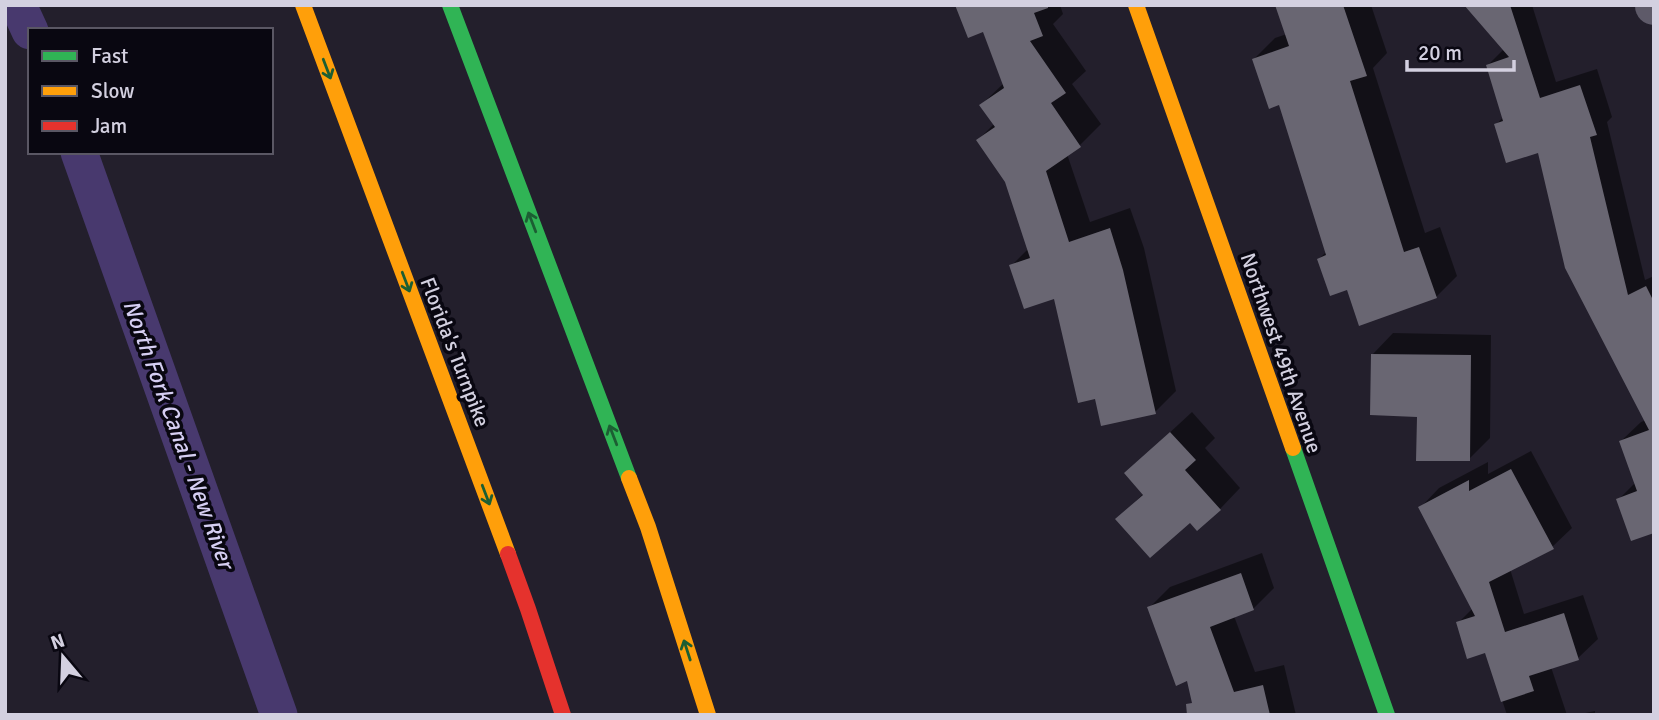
<svg xmlns="http://www.w3.org/2000/svg" width="1659" height="720" viewBox="0 0 1659 720" font-family="Signika,sans-serif">
  <rect width="100%" height="100%" fill="#231f2c"/>
  <path fill="#0007" d="M 957,5 L 1060,5 L 1063,14 L 1053,24 L 1086,71 L 1072,84 L 1101,124 L 1080,145 L 1067,154 L 1090,222 L 1130,208 L 1144,248 L 1176,391 L 1155,412 L 1096,397 L 1056,297 L 1011,266 L 1028,249 L 1007,181 L 978,140 L 994,124 L 981,105 L 1004,83 L 984,30 Z
    M 1277,5 L 1371,5 L 1387,53 L 1373,68 L 1425,233 L 1440,227 L 1457,276 L 1436,297 L 1348,288 L 1319,259 L 1327,251 L 1280,103 L 1254,59 L 1275,38 L 1287,34 Z
    M 1466,5 L 1532,5 L 1556,82 L 1597,69 L 1612,117 L 1607,122 L 1645,280 L 1654,276 L 1654,373 L 1539,151 L 1496,125 L 1504,116 L 1488,65 L 1504,49 Z
    M 1393,333 L 1491,335 L 1490,438 L 1469,459 L 1419,415 L 1373,354 Z
    M 1192,412 L 1215,438 L 1205,448 L 1240,488 L 1220,509 L 1190,521 L 1118,519 L 1144,493 L 1126,473 Z
    M 1654,417 L 1654,532 L 1618,500 L 1636,482 L 1621,441 L 1641,422 Z
    M 1531,451 L 1572,528 L 1552,547 L 1510,569 L 1524,614 L 1583,595 L 1598,639 L 1578,658 L 1551,667 L 1567,715 L 1507,715 L 1486,651 L 1458,623 L 1473,608 L 1420,508 L 1439,488 L 1488,462 L 1488,474 Z
    M 1262,553 L 1274,588 L 1253,609 L 1234,616 L 1255,672 L 1284,665 L 1296,715 L 1197,715 L 1188,679 L 1149,608 L 1170,587 Z
    M 1595,711 L 1595,715 L 1576,715 Z"/>
  <g fill="none" stroke-linecap="round" stroke-linejoin="round">
    <path stroke="#48396e" stroke-width="37" d="M 18,5 L 30,31
      M 79,152 L 279,715"/>
  </g>
  <path fill="#696672" d="M 955,5 L 1048,5 L 1048,8 L 1034,13 L 1043,36 L 1030,41 L 1066,93 L 1051,103 L 1081,147 L 1046,171 L 1069,242 L 1110,228 L 1123,270 L 1156,414 L 1101,426 L 1095,399 L 1078,403 L 1054,299 L 1024,309 L 1009,265 L 1030,258 L 1005,182 L 976,140 L 995,127 L 979,105 L 1004,88 L 983,32 L 968,38 Z
    M 1275,5 L 1343,5 L 1367,76 L 1350,81 L 1404,252 L 1419,247 L 1437,298 L 1359,326 L 1347,290 L 1330,296 L 1317,259 L 1326,255 L 1279,105 L 1269,109 L 1252,59 L 1289,46 Z
    M 1464,5 L 1510,5 L 1540,98 L 1580,85 L 1597,135 L 1590,137 L 1628,295 L 1646,286 L 1654,302 L 1654,533 L 1631,541 L 1616,499 L 1637,491 L 1619,441 L 1649,430 L 1565,268 L 1538,153 L 1506,163 L 1494,124 L 1503,121 L 1486,65 L 1509,57 Z
    M 1371,354 L 1471,355 L 1470,461 L 1416,461 L 1417,417 L 1370,415 Z
    M 1170,432 L 1196,460 L 1185,470 L 1221,510 L 1197,531 L 1190,523 L 1150,558 L 1115,519 L 1143,495 L 1124,473 Z
    M 1511,469 L 1554,549 L 1489,582 L 1505,632 L 1564,613 L 1579,660 L 1529,676 L 1534,691 L 1501,702 L 1485,653 L 1467,659 L 1456,622 L 1475,616 L 1418,507 L 1469,480 L 1469,491 Z
    M 1241,573 L 1254,610 L 1210,627 L 1234,692 L 1263,685 L 1270,715 L 1187,715 L 1186,704 L 1192,703 L 1187,681 L 1176,686 L 1147,607 Z"/>
  <g fill="none" stroke-linecap="round" stroke-linejoin="round">
    <path stroke="#5e5a69" stroke-width="38" d="M 1654,5 L 1654,6"/>
    <path stroke="#30b455" stroke-width="16" d="M 450,5 L 629,478
      M 1293,448 L 1387,715"/>
    <path stroke="#ff9f0a" stroke-width="16" d="M 303,5 L 508,554
      M 1136,5 L 1293,448
      M 629,478 L 648,527 L 708,715"/>
    <path stroke="#e5322d" stroke-width="16" d="M 508,554 L 528,609 L 563,715"/>
  </g>
  <defs><path id="oneway-shaft" d="M-6 0H5M1.5-3L5.5 0L1.5 3" fill="none" stroke-width="1.6" stroke-linecap="round" stroke-linejoin="round" transform="scale(1.75)"/></defs>
  <g stroke="#1c5e33">
    <use href="#oneway-shaft" transform="translate(327 69) rotate(69)"/>
    <use href="#oneway-shaft" transform="translate(532 222) rotate(-111)"/>
    <use href="#oneway-shaft" transform="translate(406 282) rotate(69)"/>
    <use href="#oneway-shaft" transform="translate(613 435) rotate(-111)"/>
    <use href="#oneway-shaft" transform="translate(486 495) rotate(69)"/>
    <use href="#oneway-shaft" transform="translate(687 650) rotate(-108)"/>
  </g>
  <g text-anchor="middle" stroke-width="7" stroke-linejoin="round" paint-order="stroke">
    <g font-size="21" fill="#d3d0e0" stroke="#090711">
      <text transform="translate(455 352) rotate(69)" y="7">Florida's Turnpike</text>
      <text transform="translate(1281 353) rotate(71)" y="7">Northwest 49th Avenue</text>
    </g>
    <g font-size="23" font-style="italic" fill="#d5cef2" stroke="#090711">
      <text transform="translate(179 434) rotate(70)" y="8">North Fork Canal - New River</text>
    </g>
  </g>
  <rect width="1659" height="720" fill="none" stroke="#d3d0e0" stroke-width="14"/>
  <rect x="28" y="28" width="245" height="126" fill="#090711" stroke="#5a5764" stroke-width="2"/>
  <rect x="42" y="51" width="35" height="10" fill="#30b455" stroke="#5a5764" stroke-width="2"/>
  <text x="91" y="63" font-size="21" fill="#d3d0e0">Fast</text>
  <rect x="42" y="86" width="35" height="10" fill="#ff9f0a" stroke="#5a5764" stroke-width="2"/>
  <text x="91" y="98" font-size="21" fill="#d3d0e0">Slow</text>
  <rect x="42" y="121" width="35" height="10" fill="#e5322d" stroke="#5a5764" stroke-width="2"/>
  <text x="91" y="133" font-size="21" fill="#d3d0e0">Jam</text>
  <g transform="translate(63 657) rotate(341)" stroke="#090711" stroke-width="5" paint-order="stroke">
  <path d="M0-5L12 26L0 18L-12 26Z" fill="#d3d0e0"/>
  <text y="-10" font-size="19" font-weight="bold" text-anchor="middle" fill="#d3d0e0">N</text>
  </g>
  <path d="M1407 60v10h107v-10" fill="none" stroke="#d3d0e0" stroke-width="3.5"/>
  <text x="1418" y="60" font-size="21" fill="#d3d0e0" stroke="#090711" stroke-width="5" paint-order="stroke">20 m</text>
</svg>
